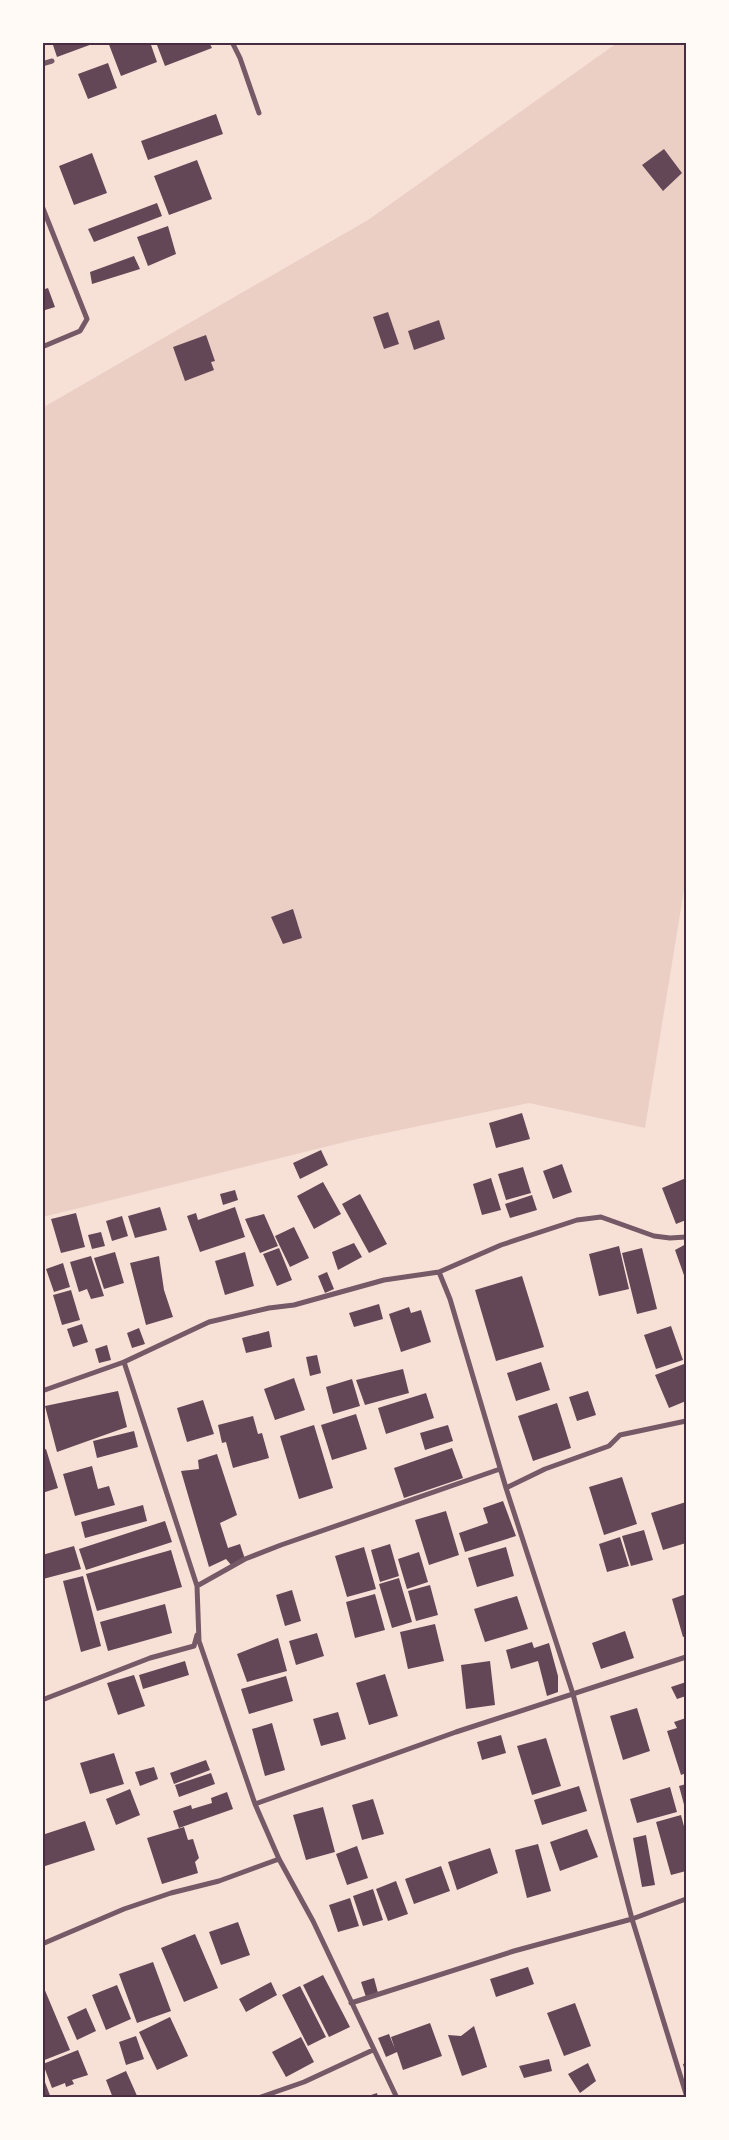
<svg xmlns="http://www.w3.org/2000/svg" width="729" height="2140" viewBox="0 0 729 2140" font-family="Lato,sans-serif">
  <rect width="100%" height="100%" fill="#f7e1d7"/>
  <path fill="#ebcfc5" d="M 617,43 L 686,43 L 686,878 L 645,1128 L 529,1103 L 357,1139 L 43,1217 L 42,408 L 368,220 Z"/>
  <path fill="#644757" d="M 52,42 L 95,42 L 95,43 L 57,57 Z
    M 108,42 L 150,42 L 157,62 L 121,76 Z
    M 163,42 L 209,42 L 212,48 L 165,66 L 157,45 Z
    M 108,63 L 117,88 L 88,99 L 78,74 Z
    M 216,114 L 223,134 L 148,160 L 141,141 Z
    M 664,149 L 682,173 L 663,191 L 642,165 Z
    M 92,153 L 107,193 L 74,205 L 59,166 Z
    M 197,160 L 212,199 L 169,215 L 154,176 Z
    M 157,203 L 162,216 L 94,242 L 88,229 Z
    M 168,226 L 176,254 L 148,266 L 137,237 Z
    M 134,256 L 140,269 L 92,284 L 90,272 Z
    M 48,288 L 55,307 L 42,311 L 42,290 Z
    M 388,312 L 399,344 L 384,349 L 373,317 Z
    M 439,320 L 445,339 L 414,350 L 408,331 Z
    M 206,335 L 215,361 L 211,362 L 214,370 L 185,381 L 173,347 Z
    M 293,909 L 302,938 L 283,944 L 271,917 Z
    M 522,1113 L 530,1139 L 496,1148 L 489,1123 Z
    M 321,1150 L 328,1165 L 300,1179 L 293,1163 Z
    M 562,1164 L 572,1192 L 553,1199 L 543,1171 Z
    M 523,1167 L 531,1193 L 506,1200 L 498,1174 Z
    M 491,1178 L 501,1210 L 482,1215 L 473,1184 Z
    M 686,1178 L 686,1220 L 676,1224 L 662,1188 Z
    M 323,1182 L 341,1214 L 314,1229 L 297,1196 Z
    M 235,1190 L 238,1200 L 223,1205 L 220,1194 Z
    M 360,1194 L 387,1244 L 369,1253 L 342,1204 Z
    M 532,1195 L 537,1210 L 510,1218 L 505,1204 Z
    M 160,1207 L 167,1230 L 135,1238 L 128,1216 Z
    M 235,1207 L 245,1237 L 200,1252 L 187,1216 L 196,1213 L 198,1220 Z
    M 76,1213 L 85,1247 L 61,1253 L 51,1219 Z
    M 264,1214 L 278,1246 L 260,1253 L 245,1219 Z
    M 122,1216 L 128,1236 L 112,1241 L 106,1221 Z
    M 294,1227 L 309,1258 L 290,1267 L 275,1236 Z
    M 101,1232 L 105,1246 L 92,1249 L 88,1235 Z
    M 354,1243 L 362,1257 L 338,1270 L 332,1252 Z
    M 686,1244 L 686,1277 L 685,1278 L 675,1250 Z
    M 619,1246 L 629,1289 L 599,1296 L 589,1254 Z
    M 279,1248 L 292,1280 L 277,1286 L 263,1254 Z
    M 642,1248 L 657,1309 L 637,1314 L 622,1253 Z
    M 115,1252 L 124,1283 L 104,1289 L 94,1258 Z
    M 245,1252 L 254,1286 L 225,1295 L 215,1261 Z
    M 91,1256 L 104,1296 L 91,1299 L 87,1289 L 79,1292 L 70,1262 Z
    M 159,1256 L 164,1290 L 173,1317 L 146,1325 L 130,1263 Z
    M 63,1263 L 70,1287 L 54,1292 L 46,1269 Z
    M 327,1272 L 334,1289 L 325,1293 L 318,1276 Z
    M 522,1276 L 544,1347 L 496,1361 L 475,1290 Z
    M 71,1290 L 80,1320 L 62,1325 L 53,1295 Z
    M 379,1304 L 383,1319 L 354,1327 L 349,1313 Z
    M 409,1307 L 411,1313 L 421,1310 L 431,1342 L 401,1352 L 389,1314 Z
    M 82,1324 L 88,1342 L 73,1347 L 67,1329 Z
    M 671,1326 L 683,1360 L 656,1369 L 644,1335 Z
    M 139,1328 L 145,1344 L 132,1348 L 127,1333 Z
    M 269,1331 L 272,1347 L 246,1353 L 242,1338 Z
    M 107,1345 L 111,1360 L 99,1363 L 95,1349 Z
    M 317,1355 L 321,1373 L 310,1376 L 306,1357 Z
    M 541,1362 L 550,1390 L 516,1401 L 507,1373 Z
    M 684,1364 L 686,1371 L 686,1401 L 669,1408 L 655,1375 Z
    M 403,1369 L 409,1393 L 365,1405 L 356,1380 Z
    M 294,1378 L 305,1410 L 275,1420 L 264,1389 Z
    M 352,1379 L 360,1406 L 333,1414 L 326,1387 Z
    M 118,1391 L 127,1427 L 57,1452 L 45,1406 Z
    M 588,1391 L 596,1415 L 577,1421 L 569,1397 Z
    M 426,1393 L 434,1418 L 386,1434 L 378,1408 Z
    M 203,1400 L 214,1434 L 187,1442 L 177,1408 Z
    M 557,1403 L 571,1448 L 533,1461 L 518,1416 Z
    M 356,1414 L 367,1449 L 332,1460 L 321,1425 Z
    M 253,1416 L 258,1434 L 262,1433 L 269,1458 L 233,1468 L 226,1442 L 222,1443 L 218,1425 Z
    M 314,1425 L 333,1488 L 299,1499 L 280,1436 Z
    M 448,1425 L 453,1441 L 425,1450 L 420,1433 Z
    M 134,1431 L 138,1447 L 97,1458 L 93,1441 Z
    M 452,1448 L 463,1478 L 404,1498 L 394,1468 Z
    M 46,1449 L 58,1488 L 42,1493 L 42,1450 Z
    M 217,1454 L 237,1515 L 220,1523 L 228,1548 L 240,1544 L 245,1559 L 232,1566 L 226,1559 L 209,1567 L 181,1471 L 199,1469 L 198,1460 Z
    M 92,1466 L 98,1489 L 109,1486 L 115,1505 L 75,1516 L 63,1474 Z
    M 622,1477 L 637,1524 L 604,1535 L 589,1487 Z
    M 503,1501 L 516,1536 L 465,1552 L 459,1533 L 488,1523 L 483,1508 Z
    M 686,1502 L 686,1543 L 663,1550 L 651,1513 Z
    M 143,1505 L 147,1521 L 85,1538 L 81,1522 Z
    M 446,1511 L 459,1555 L 429,1565 L 415,1520 Z
    M 165,1521 L 172,1542 L 86,1570 L 79,1549 Z
    M 644,1530 L 653,1560 L 631,1566 L 622,1536 Z
    M 620,1537 L 629,1566 L 607,1572 L 599,1544 Z
    M 390,1544 L 399,1576 L 380,1582 L 371,1550 Z
    M 74,1546 L 81,1569 L 43,1579 L 42,1555 Z
    M 364,1547 L 376,1589 L 347,1597 L 335,1556 Z
    M 506,1547 L 514,1576 L 477,1587 L 468,1558 Z
    M 171,1550 L 182,1587 L 97,1611 L 86,1574 Z
    M 419,1552 L 428,1582 L 407,1589 L 398,1559 Z
    M 83,1576 L 101,1646 L 81,1652 L 63,1581 Z
    M 399,1578 L 412,1622 L 392,1628 L 379,1584 Z
    M 430,1585 L 438,1615 L 416,1621 L 408,1591 Z
    M 292,1590 L 301,1621 L 285,1626 L 276,1595 Z
    M 375,1594 L 385,1630 L 355,1638 L 346,1602 Z
    M 686,1594 L 686,1636 L 683,1637 L 672,1599 Z
    M 517,1596 L 528,1629 L 485,1642 L 474,1609 Z
    M 165,1604 L 172,1633 L 108,1651 L 100,1622 Z
    M 435,1624 L 444,1661 L 408,1669 L 400,1632 Z
    M 625,1631 L 634,1658 L 601,1669 L 592,1643 Z
    M 317,1633 L 324,1656 L 296,1665 L 289,1641 Z
    M 278,1638 L 287,1671 L 247,1682 L 237,1654 Z
    M 532,1642 L 534,1648 L 549,1643 L 558,1676 L 558,1692 L 547,1696 L 538,1661 L 511,1669 L 506,1650 Z
    M 185,1661 L 189,1675 L 143,1689 L 139,1675 Z
    M 490,1661 L 495,1705 L 466,1709 L 461,1665 Z
    M 385,1674 L 398,1716 L 369,1725 L 356,1683 Z
    M 134,1675 L 145,1706 L 118,1715 L 107,1683 Z
    M 286,1676 L 293,1701 L 249,1714 L 241,1689 Z
    M 686,1682 L 686,1696 L 677,1699 L 671,1687 Z
    M 637,1708 L 650,1751 L 623,1760 L 610,1716 Z
    M 338,1712 L 346,1739 L 321,1746 L 313,1719 Z
    M 686,1718 L 686,1773 L 681,1775 L 667,1731 L 677,1728 L 674,1722 Z
    M 272,1723 L 285,1770 L 265,1776 L 252,1729 Z
    M 501,1735 L 506,1753 L 482,1760 L 477,1742 Z
    M 546,1738 L 561,1786 L 532,1795 L 517,1746 Z
    M 114,1753 L 124,1784 L 90,1794 L 80,1763 Z
    M 206,1760 L 210,1770 L 174,1784 L 170,1773 Z
    M 154,1767 L 158,1779 L 140,1786 L 135,1772 Z
    M 211,1773 L 215,1784 L 179,1797 L 175,1785 Z
    M 686,1784 L 686,1812 L 679,1786 Z
    M 579,1786 L 587,1811 L 542,1825 L 534,1800 Z
    M 670,1787 L 677,1812 L 637,1823 L 630,1799 Z
    M 130,1789 L 140,1815 L 116,1825 L 106,1799 Z
    M 227,1792 L 233,1809 L 179,1828 L 173,1811 L 191,1805 L 192,1809 L 212,1803 L 211,1798 Z
    M 373,1799 L 384,1834 L 362,1840 L 352,1805 Z
    M 323,1807 L 335,1852 L 306,1860 L 293,1815 Z
    M 681,1815 L 686,1834 L 686,1871 L 671,1875 L 656,1822 Z
    M 85,1821 L 95,1850 L 42,1867 L 42,1835 Z
    M 184,1827 L 188,1840 L 193,1839 L 199,1858 L 195,1862 L 198,1873 L 162,1884 L 147,1838 Z
    M 587,1829 L 598,1857 L 560,1871 L 550,1842 Z
    M 646,1835 L 655,1885 L 642,1887 L 633,1838 Z
    M 538,1844 L 551,1891 L 527,1898 L 515,1850 Z
    M 357,1846 L 368,1878 L 347,1885 L 336,1854 Z
    M 490,1848 L 498,1873 L 457,1890 L 448,1862 Z
    M 441,1866 L 450,1891 L 414,1904 L 405,1879 Z
    M 396,1881 L 408,1914 L 388,1921 L 376,1889 Z
    M 373,1889 L 383,1920 L 363,1926 L 353,1896 Z
    M 350,1898 L 359,1926 L 338,1932 L 329,1905 Z
    M 238,1922 L 250,1955 L 221,1965 L 209,1932 Z
    M 195,1934 L 218,1988 L 184,2002 L 161,1948 Z
    M 153,1962 L 171,2011 L 137,2023 L 119,1974 Z
    M 528,1967 L 534,1984 L 496,1997 L 490,1979 Z
    M 323,1975 L 350,2027 L 329,2037 L 303,1985 Z
    M 374,1978 L 378,1993 L 366,1997 L 361,1982 Z
    M 271,1982 L 277,1995 L 246,2012 L 239,1999 Z
    M 117,1985 L 131,2019 L 106,2030 L 92,1995 Z
    M 300,1986 L 326,2037 L 308,2046 L 282,1995 Z
    M 42,1988 L 44,1988 L 70,2050 L 42,2061 Z
    M 575,2003 L 591,2046 L 564,2056 L 547,2013 Z
    M 86,2008 L 96,2031 L 77,2040 L 67,2017 Z
    M 170,2017 L 188,2056 L 157,2070 L 139,2032 Z
    M 430,2023 L 442,2056 L 403,2070 L 397,2052 L 386,2057 L 378,2038 L 389,2034 L 395,2049 L 391,2037 Z
    M 474,2026 L 487,2067 L 462,2076 L 448,2035 L 461,2036 Z
    M 136,2036 L 144,2059 L 126,2065 L 119,2042 Z
    M 301,2037 L 314,2062 L 286,2077 L 272,2052 Z
    M 78,2050 L 88,2075 L 72,2080 L 74,2084 L 66,2087 L 65,2083 L 52,2088 L 43,2064 Z
    M 549,2059 L 552,2071 L 524,2078 L 519,2066 Z
    M 588,2063 L 596,2081 L 580,2093 L 568,2074 Z
    M 686,2063 L 686,2075 L 683,2064 Z
    M 126,2071 L 138,2098 L 113,2098 L 106,2080 Z
    M 42,2077 L 43,2077 L 51,2098 L 42,2098 Z
    M 377,2093 L 378,2098 L 365,2098 L 365,2097 Z"/>
  <g fill="none" stroke-linecap="round" stroke-linejoin="round">
    <path stroke="#755966" stroke-width="5" d="M 232,42 L 240,58 L 259,113
      M 42,64 L 52,61
      M 42,206 L 87,319 L 80,331 L 42,347
      M 439,1272 L 450,1299 L 506,1488 L 573,1694 L 632,1919 L 686,2094
      M 124,1362 L 197,1586 L 199,1641 L 255,1804 L 279,1859 L 313,1921 L 397,2098
      M 42,1391 L 124,1362 L 209,1322 L 269,1308 L 294,1305 L 384,1280 L 439,1272 L 501,1245 L 577,1220 L 601,1217 L 654,1236 L 670,1238 L 686,1237
      M 506,1488 L 545,1469 L 609,1446 L 620,1435 L 686,1421
      M 197,1586 L 245,1559 L 281,1545 L 500,1469
      M 42,1700 L 150,1658 L 194,1646 L 197,1635
      M 255,1804 L 456,1732 L 686,1657
      M 42,1944 L 124,1909 L 171,1893 L 219,1881 L 279,1859
      M 351,2003 L 514,1951 L 632,1919 L 686,1899
      M 258,2098 L 304,2082 L 373,2050"/>
  </g>
  <rect width="729" height="2140" fill="none" stroke="#fffaf5" stroke-width="88"/>
  <rect x="44" y="44" width="641" height="2052" fill="none" stroke="#4a2c40" stroke-width="2"/>
</svg>
